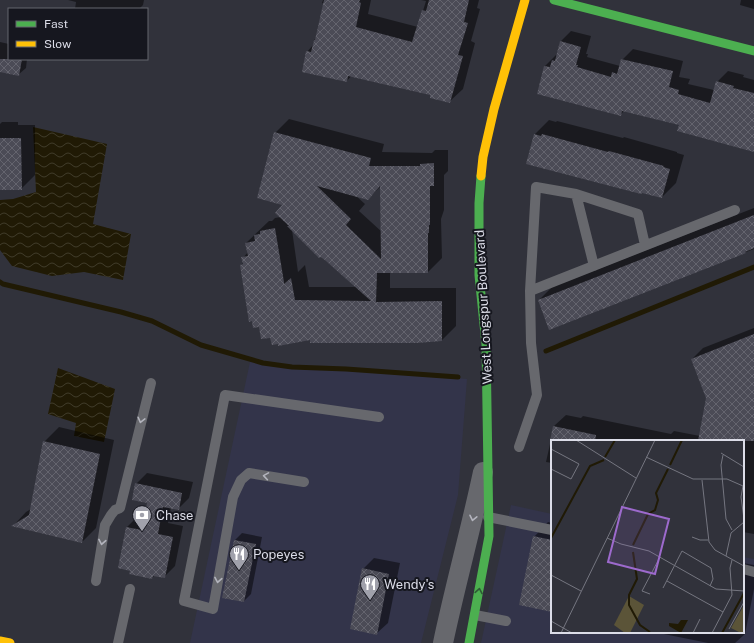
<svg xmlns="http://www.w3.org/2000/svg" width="754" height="643" viewBox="0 0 754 643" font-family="'Public Sans',sans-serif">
  <defs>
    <pattern id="water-waves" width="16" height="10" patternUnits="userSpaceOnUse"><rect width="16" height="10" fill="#201a05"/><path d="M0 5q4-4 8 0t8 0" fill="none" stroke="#403b29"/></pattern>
    <pattern id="building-cross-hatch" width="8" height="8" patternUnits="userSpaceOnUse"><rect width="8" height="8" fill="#4b4b56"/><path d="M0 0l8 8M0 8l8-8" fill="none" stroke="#64646e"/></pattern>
  </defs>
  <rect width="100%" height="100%" fill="#31323b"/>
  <path fill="#33344a" d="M 250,362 L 467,379 L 458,495 L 421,643 L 190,643 Z
    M 511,505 L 552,514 L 552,632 L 743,632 L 743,557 L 754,559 L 754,643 L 481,643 Z"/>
  <path fill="url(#water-waves)" d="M 33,127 L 107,144 L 93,224 L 131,234 L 123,280 L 84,272 L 52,276 L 12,266 L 0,250 L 0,200 L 13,199 L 36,192 Z
    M 58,368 L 115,389 L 104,442 L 74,436 L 76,423 L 48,414 Z"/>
  <path fill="#0007" fill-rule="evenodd" d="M 68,0 L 144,0 L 143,5 L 139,9 L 75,9 L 76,2 Z
    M 323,0 L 371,0 L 368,14 L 418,27 L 426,1 L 421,0 L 479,0 L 477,8 L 480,9 L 471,41 L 475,43 L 463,89 L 449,102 L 432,94 L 352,75 L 347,81 L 307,52 L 313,45 L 314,40 L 317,38 L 324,4 L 322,3 Z
    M 741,0 L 754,0 L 754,9 L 740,5 Z
    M 571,31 L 591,36 L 586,54 L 588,54 L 587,57 L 620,66 L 622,60 L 633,49 L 683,61 L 679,77 L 690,79 L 688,84 L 714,90 L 717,82 L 728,71 L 744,75 L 743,77 L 754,80 L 754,151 L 680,125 L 625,110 L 620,115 L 545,66 L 556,55 L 557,56 L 560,42 Z
    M 0,42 L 9,44 L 9,59 L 27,59 L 26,68 L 18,75 L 0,71 Z
    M 289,119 L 384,144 L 382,152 L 432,153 L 435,150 L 448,150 L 448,171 L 444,175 L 444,210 L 441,219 L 442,258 L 428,272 L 390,272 L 390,288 L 456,288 L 456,326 L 442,340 L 311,339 L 271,337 L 252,320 L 241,265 L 243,263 L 243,258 L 248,252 L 246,243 L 269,221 L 272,221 L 275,218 L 281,217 L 283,205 L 275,133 ZM 381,186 L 382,232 L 359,211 L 365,204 L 355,195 L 368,199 ZM 292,230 L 357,287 L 309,287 L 305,265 L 298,272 Z
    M 549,120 L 556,122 L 557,121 L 623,138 L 624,137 L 677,152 L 677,153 L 684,155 L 676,183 L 662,197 L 527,163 L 535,134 Z
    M 2,122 L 18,122 L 18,125 L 35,125 L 35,175 L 21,189 L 0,190 L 0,124 Z
    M 754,208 L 754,249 L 550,328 L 539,300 L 552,287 Z
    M 754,328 L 754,534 L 743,532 L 743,441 L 552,441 L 552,463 L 546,462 L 554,426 L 566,415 L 581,418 L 583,416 L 671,434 L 674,431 L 700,436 L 707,398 L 692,359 L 703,348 Z
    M 59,427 L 114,440 L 96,528 L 82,542 L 13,526 L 26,512 L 31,509 L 44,442 Z
    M 147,473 L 193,482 L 189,498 L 178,509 L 171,507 L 168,523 L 183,526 L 175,566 L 164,577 L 155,575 L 152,578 L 127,527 L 138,516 L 145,518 L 148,502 L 136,484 Z
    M 548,522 L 552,523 L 552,611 L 534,537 Z
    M 242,533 L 262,537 L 251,594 L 244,601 L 235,540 Z
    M 374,558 L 400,563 L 388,623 L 377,633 L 363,569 Z
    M 743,563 L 754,565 L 754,589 L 745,634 L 735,643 L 708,643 L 654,632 L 743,632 Z"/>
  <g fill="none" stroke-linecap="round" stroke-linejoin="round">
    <path stroke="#201a05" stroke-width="5" d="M 0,282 L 3,284 L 121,312 L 152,321 L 201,345 L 263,363 L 292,367 L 346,369 L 458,377
      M 546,351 L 754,267"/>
  </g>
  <path fill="url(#building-cross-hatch)" fill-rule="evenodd" d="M 324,0 L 360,0 L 359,2 L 361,3 L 356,27 L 412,42 L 422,10 L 426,11 L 429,0 L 469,0 L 464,22 L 468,23 L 458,55 L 463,56 L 450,103 L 430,98 L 430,95 L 348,76 L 347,82 L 302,72 L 306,51 L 311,52 L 314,40 L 315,40 Z
    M 560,41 L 581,47 L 576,65 L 578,65 L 577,67 L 611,77 L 612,72 L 617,74 L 621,59 L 673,71 L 669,87 L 679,90 L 678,94 L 710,103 L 716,81 L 734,86 L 733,88 L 754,93 L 754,152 L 677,131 L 679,125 L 622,111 L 621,116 L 537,94 L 544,66 L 550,67 L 552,60 L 555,61 Z
    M 0,59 L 22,59 L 19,76 L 0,72 Z
    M 274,132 L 371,158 L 369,166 L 420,166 L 420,164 L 434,163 L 434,186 L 430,186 L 430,225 L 429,225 L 429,233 L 428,233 L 428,273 L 377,273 L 376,302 L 442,301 L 442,341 L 417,343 L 310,343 L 310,340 L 278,346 L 278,344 L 272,345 L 270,338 L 261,339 L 259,327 L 253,328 L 252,321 L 249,322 L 240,265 L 243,264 L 241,257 L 248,256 L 245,243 L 255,241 L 254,235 L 260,234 L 260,231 L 275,228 L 284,282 L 284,284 L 291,278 L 295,300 L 371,301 L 326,261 L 321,257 L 319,258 L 287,226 L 289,226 L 275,213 L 282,205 L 257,198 ZM 317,186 L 368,200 L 380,186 L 381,259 L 346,225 L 351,219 Z
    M 534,134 L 541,136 L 542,134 L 608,152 L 609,151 L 664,166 L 663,167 L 670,169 L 662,198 L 642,193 L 641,194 L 526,164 Z
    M 0,138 L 21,138 L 22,190 L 0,190 Z
    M 754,215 L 754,248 L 745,252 L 746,253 L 549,330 L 538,300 Z
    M 754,334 L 754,441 L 698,441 L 706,398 L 691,359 Z
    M 553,426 L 596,435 L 595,441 L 550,441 Z
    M 43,441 L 100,454 L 82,543 L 11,526 L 29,515 Z
    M 135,483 L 182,493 L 179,510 L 163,507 L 158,534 L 173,537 L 165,578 L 153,576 L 152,579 L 129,574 L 130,571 L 118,568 L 126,527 L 142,530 L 147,503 L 132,500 Z
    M 533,536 L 552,540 L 552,612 L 519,605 Z
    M 234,540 L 256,544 L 244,602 L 222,598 Z
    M 362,568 L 389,574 L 377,635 L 350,629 Z"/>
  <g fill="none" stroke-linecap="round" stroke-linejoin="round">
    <path stroke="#67686d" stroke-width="10" d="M 576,194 L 594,266
      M 530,291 L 735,210
      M 519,447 L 537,395 L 531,343 L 530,291 L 536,187 L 576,194 L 638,214 L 645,245
      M 304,482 L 249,473 L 241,480 L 233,497 L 213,609 L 184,601 L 225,395 L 379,417
      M 488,517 L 552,530
      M 743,569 L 754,572
      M 96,581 L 105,525 L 111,515 L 115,510 L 120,508 L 151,383
      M 475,615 L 506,621
      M 118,643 L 130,589"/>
    <path stroke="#67686d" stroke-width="20" d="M 443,643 C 455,586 471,529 483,472"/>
    <path stroke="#4caf50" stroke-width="9" d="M 554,0 L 754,51
      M 469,643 L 489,536 L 486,344 L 479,275 L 479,203 L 481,176"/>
    <path stroke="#ffc107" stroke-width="9" d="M 481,176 L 483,157 L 494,109 L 525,0
      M 0,641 L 10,643"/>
  </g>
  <defs><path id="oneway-chevron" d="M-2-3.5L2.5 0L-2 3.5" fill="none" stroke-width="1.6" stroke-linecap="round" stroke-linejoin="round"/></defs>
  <g stroke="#b3b4bd">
    <use href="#oneway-chevron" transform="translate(141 420) rotate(104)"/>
    <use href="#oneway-chevron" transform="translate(266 476) rotate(-171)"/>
    <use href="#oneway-chevron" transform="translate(473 518) rotate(102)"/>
    <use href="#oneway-chevron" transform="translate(102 542) rotate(100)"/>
    <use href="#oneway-chevron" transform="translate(218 580) rotate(100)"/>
  </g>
  <use stroke="#2e5b35" href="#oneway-chevron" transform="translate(479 591) rotate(-80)"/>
  <defs>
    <symbol id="bank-pin" viewBox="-11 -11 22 30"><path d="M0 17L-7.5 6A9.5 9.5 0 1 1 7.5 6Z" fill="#a0a1ab" stroke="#16171f"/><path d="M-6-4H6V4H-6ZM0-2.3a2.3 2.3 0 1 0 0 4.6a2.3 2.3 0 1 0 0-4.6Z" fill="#fff"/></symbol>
    <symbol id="restaurant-pin" viewBox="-11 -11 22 30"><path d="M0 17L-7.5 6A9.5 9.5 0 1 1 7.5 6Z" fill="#a0a1ab" stroke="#16171f"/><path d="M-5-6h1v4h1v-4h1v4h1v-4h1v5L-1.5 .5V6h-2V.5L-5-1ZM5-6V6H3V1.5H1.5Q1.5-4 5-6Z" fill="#fff"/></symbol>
  </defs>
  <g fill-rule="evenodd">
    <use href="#bank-pin" x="131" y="504" width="22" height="30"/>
    <use href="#restaurant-pin" x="228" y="543" width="22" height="30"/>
    <use href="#restaurant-pin" x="359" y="573" width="22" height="30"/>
  </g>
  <g text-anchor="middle" stroke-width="4" stroke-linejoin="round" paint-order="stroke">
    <g font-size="13" fill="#dcdde8" stroke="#16171f">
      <text transform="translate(483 307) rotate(-93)" y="5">West Longspur Boulevard</text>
    </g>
    <g font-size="13" fill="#dcdde8" stroke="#16171f" text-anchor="start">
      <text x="156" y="520">Chase</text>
      <text x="253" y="559">Popeyes</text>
      <text x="384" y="589">Wendy's</text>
    </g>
  </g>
  <g transform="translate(551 440)">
    <rect width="193" height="193" fill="#31323b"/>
    <path d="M 78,156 L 93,165 L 79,193 L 74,193 L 63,185 Z" fill="#5b5438"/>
    <path d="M 193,165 L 193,193 L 190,193 L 180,188 Z" fill="#5b5438"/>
    <path d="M 130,180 L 137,180 L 130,193 L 118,186 L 118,183 L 127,184 Z" fill="#201a05"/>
    <path fill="none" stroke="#201a05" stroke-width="2" d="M 54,17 L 64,0M 119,25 L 131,0M 0,98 L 39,26 L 53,20M 82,105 L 97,74 L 104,70 L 107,60 L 105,53 L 117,29M 82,112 L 86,139 L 78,155 L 78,165 L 89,185 L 99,192M 171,193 L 193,153"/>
    <path fill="none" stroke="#757680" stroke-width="1" d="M 25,0 L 85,38M 0,9 L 28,24 L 20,39 L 0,29M 170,13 L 193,27M 172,15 L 170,25 L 175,79 L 181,90M 95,17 L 142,39 L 176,39 L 192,46M 151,40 L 158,102 L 164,110 L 193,126M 192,46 L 190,57 L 193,79M 141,97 L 149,100 L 157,100M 56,98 L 70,104 L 98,111 L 165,149 L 193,151M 175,116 L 180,93 L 193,82M 0,135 L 30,151M 116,141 L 172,172M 112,148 L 131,111 L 160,128 L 162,139 L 159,146M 99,154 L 91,151 L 109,117M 0,181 L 21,193M 178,189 L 193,162M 10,193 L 104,0M 142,193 L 149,179M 161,193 L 181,155 L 179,128 L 181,120"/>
    <path fill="#9d6acd" fill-opacity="0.15" stroke="#9d6acd" stroke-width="2" d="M 71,67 L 118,79 L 104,134 L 57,122 Z"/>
    <rect width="193" height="193" fill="none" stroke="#dcdde8" stroke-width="2"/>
  </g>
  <rect x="8" y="8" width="140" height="52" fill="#16171f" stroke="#65666f"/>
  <rect x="16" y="21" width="20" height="6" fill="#4caf50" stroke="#65666f"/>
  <text x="44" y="28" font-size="12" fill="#dcdde8">Fast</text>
  <rect x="16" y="41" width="20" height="6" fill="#ffc107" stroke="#65666f"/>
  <text x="44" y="48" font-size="12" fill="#dcdde8">Slow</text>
</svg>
